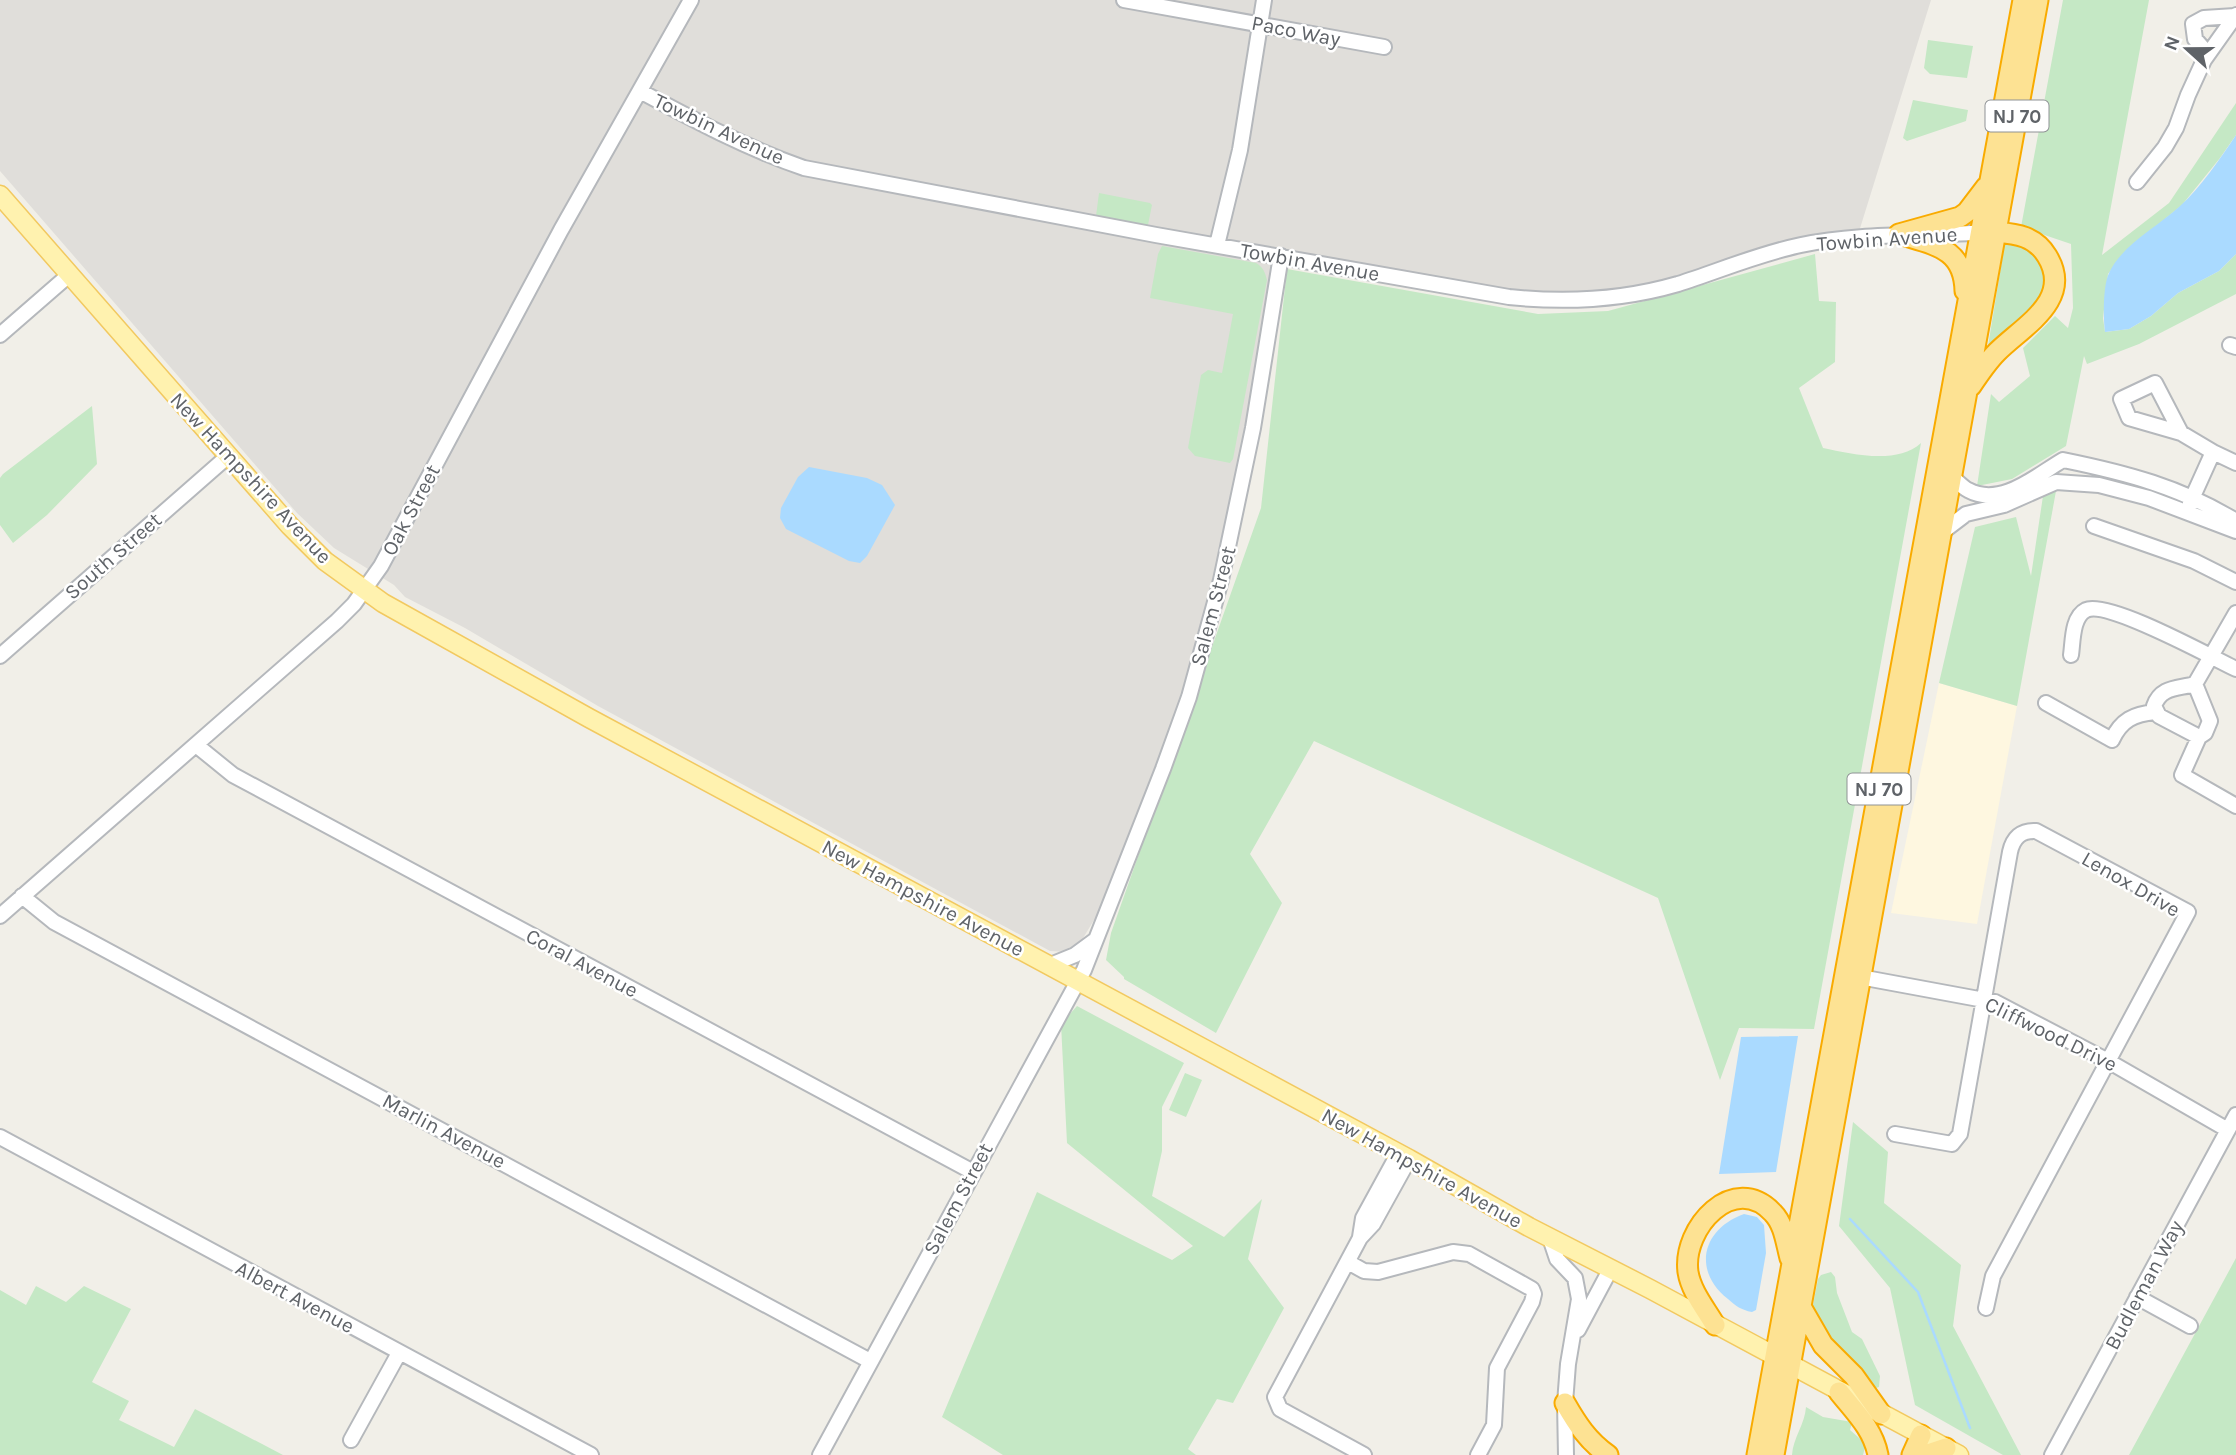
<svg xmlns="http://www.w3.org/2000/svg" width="2236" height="1455" viewBox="0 0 2236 1455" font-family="Karla,sans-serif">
  <rect width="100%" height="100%" fill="#f1efe8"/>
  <path fill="#fef7e0" d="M 1939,683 L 2017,706 L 1977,924 L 1891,913 Z"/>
  <path fill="#e0deda" d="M 0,0 L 1931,0 L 1857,238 L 1803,244 L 1677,284 L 1575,300 L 1281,256 L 1253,428 L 1189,697 L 1119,879 L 1080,943 L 1067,952 L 1050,951 L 598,706 L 465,628 L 405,597 L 394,585 L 334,548 L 297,513 L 0,171 Z"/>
  <path fill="#c5e8c5" d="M 2063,0 L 2149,0 L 2102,255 L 2169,203 L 2236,103 L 2236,135 L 2220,158 L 2182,205 L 2126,251 L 2108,274 L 2103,318 L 2105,332 L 2129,329 L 2151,316 L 2178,293 L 2219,271 L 2236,254 L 2236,294 L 2139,344 L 2087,364 L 2084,356 L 2066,446 L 2012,479 L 1977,486 L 1991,394 L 1999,402 L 2030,376 L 2023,348 L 2055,316 L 2068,328 L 2073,308 L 2071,244 L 2021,227 Z
    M 1928,40 L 1973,46 L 1967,78 L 1930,74 L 1924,68 Z
    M 1913,100 L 1968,110 L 1966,121 L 1907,141 L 1903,138 Z
    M 1099,193 L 1150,203 L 1152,205 L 1148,225 L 1096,216 Z
    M 2016,241 L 2036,254 L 2047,279 L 2041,300 L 1992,346 L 1988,346 L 2005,242 Z
    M 1162,246 L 1256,263 C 1263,267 1265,272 1267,280 L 1233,459 L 1230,463 L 1195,456 L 1188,448 L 1201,375 L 1208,370 L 1222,373 L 1233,314 L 1150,298 L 1158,254 Z
    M 1815,254 L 1819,301 L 1836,302 L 1835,362 L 1799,388 L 1823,448 C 1852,454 1897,465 1921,443 L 1814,1029 L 1739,1028 L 1720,1080 L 1658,898 L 1314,741 L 1250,854 L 1282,903 L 1216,1033 L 1124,979 L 1124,977 L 1106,960 L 1111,933 L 1261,508 L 1287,269 L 1538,314 L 1608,311 Z
    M 92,406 L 97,464 L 47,515 L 13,543 L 0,525 L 0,478 L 3,474 Z
    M 2056,491 L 2017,706 L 1939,683 L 1975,527 L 2016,517 L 2031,576 L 2043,496 Z
    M 1077,1006 L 1184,1063 L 1162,1107 L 1162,1151 L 1152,1196 L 1224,1237 L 1262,1199 L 1248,1259 L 1284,1308 L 1233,1403 L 1217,1399 L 1188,1449 L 1196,1455 L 1003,1455 L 942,1417 L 1037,1192 L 1172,1260 L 1193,1246 L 1067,1143 L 1061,1024 Z
    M 1185,1073 L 1202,1080 L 1186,1117 L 1169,1110 Z
    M 1853,1122 L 1888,1152 L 1884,1203 L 1961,1265 L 1953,1326 L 2021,1455 L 2003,1455 L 1915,1405 L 1890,1288 L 1839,1226 Z
    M 2236,1258 L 2236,1455 L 2129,1455 Z
    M 1831,1272 L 1835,1277 L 1837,1293 L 1852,1332 L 1862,1339 L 1880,1376 L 1879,1387 L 1876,1388 C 1845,1365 1832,1347 1811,1315 L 1818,1279 L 1821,1275 Z
    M 36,1286 L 66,1302 L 84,1286 L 131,1309 L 92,1382 L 129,1401 L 119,1420 L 174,1447 L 195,1409 L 283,1455 L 0,1455 L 0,1290 L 26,1305 Z
    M 1806,1407 L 1823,1417 L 1852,1422 L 1850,1430 L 1866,1444 L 1863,1455 L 1792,1455 C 1793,1438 1805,1424 1806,1407 Z"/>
  <path fill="#aadaff" d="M 2236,135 L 2236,254 L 2219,271 L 2178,293 L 2151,316 L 2129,329 L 2105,332 C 2103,318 2103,285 2109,273 C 2122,245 2157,227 2179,207 C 2201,187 2220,159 2236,135 Z
    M 809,467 L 867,478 L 882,485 L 895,505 L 867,556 L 860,563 L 849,561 L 786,529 L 780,518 L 781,508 L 798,477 Z
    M 1798,1036 L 1776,1172 L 1719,1174 L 1741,1037 Z
    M 1744,1214 L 1757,1217 L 1764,1225 L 1766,1253 L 1756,1310 L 1752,1312 C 1741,1310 1736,1306 1728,1299 C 1692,1271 1702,1229 1744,1214 Z"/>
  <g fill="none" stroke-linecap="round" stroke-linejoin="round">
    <path stroke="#aadaff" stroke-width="2.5" d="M 1850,1219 L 1918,1292 L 1970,1428"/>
    <defs>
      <path id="minor" d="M 1124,0 L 1384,47
        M 2208,54 L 2195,39 L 2193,24 L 2204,18 L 2235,16
        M 640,91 C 694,120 746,148 804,168 L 1156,235 L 1509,297 C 1566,303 1623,300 1678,284 C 1719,271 1758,254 1801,245 C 1862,232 1925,237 1987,232
        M 2137,182 L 2165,147 L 2176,128 L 2188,95 L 2204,60 L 2236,15
        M 1217,245 L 1240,150 L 1264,0
        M 0,335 L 69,275
        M 2230,345 L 2236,347
        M 2181,433 L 2155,383 L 2121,399 L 2129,418 L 2181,433 L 2213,452 L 2190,503
        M 2213,452 L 2236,463
        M 1951,476 C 1957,481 1962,487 1968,490 C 2001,508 2037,475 2063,460 C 2127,473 2180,487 2236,521
        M 2094,526 L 2194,561 L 2236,582
        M 1941,533 L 1966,514 L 2004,505 L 2056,482 L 2099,485 L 2149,498 L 2236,531
        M 2071,655 C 2073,641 2072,617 2086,610 C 2108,600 2211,657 2236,669
        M 0,656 L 227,457
        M 2195,684 L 2210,721 L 2205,733 L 2199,737 L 2159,716 L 2154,706 C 2161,686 2178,689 2195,684 L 2236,613
        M 2046,703 L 2112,740 C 2121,720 2134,714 2155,712
        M 2199,737 L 2182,775 L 2236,806
        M 196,745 L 233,775 L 973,1172
        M 22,896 L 54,922 L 870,1361
        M 0,916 L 337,621 L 354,604 L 381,566 L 561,230 L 691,0
        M 1048,966 L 1075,955 L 1094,941
        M 1860,977 L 1995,1002 L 2108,1061 L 2228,1130
        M 1895,1134 L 1952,1144 L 1960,1134 L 2010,852 C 2013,838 2021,830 2036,831 L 2188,912 L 1993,1276 L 1986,1308
        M 0,1137 L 591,1455
        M 1360,1237 L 1363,1218 L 1398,1154
        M 1550,1238 L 1557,1259 L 1575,1278 L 1579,1299 L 1568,1364 L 1565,1403 L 1566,1455
        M 1348,1262 L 1364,1271 L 1378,1272 L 1453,1252 L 1469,1254 L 1532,1289 L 1534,1294 L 1532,1302 L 1497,1368 L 1494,1425 L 1478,1455
        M 2137,1297 L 2190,1326
        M 1578,1330 L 1610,1270
        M 351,1440 L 399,1353
        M 820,1455 L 1084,970 L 1163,769 L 1189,697 L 1221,580 L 1253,428 L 1281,256
        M 1364,1455 L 1280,1409 L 1275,1397 L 1360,1238 L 1373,1224 L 1409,1159
        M 2052,1455 L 2236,1115"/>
      <path id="major" d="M 0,195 L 290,526 L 325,561 L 383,603 L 589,718 L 1409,1159 L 1529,1227 L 1650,1289 L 1959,1455"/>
      <path id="highway" d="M 1899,234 C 1934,245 1964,248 1965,291
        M 1899,234 L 1960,217 L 1967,212 L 1986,187
        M 1971,386 C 1979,374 1987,362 1997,352 C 2023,326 2074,300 2047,256 C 2035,236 2017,234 1996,232
        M 1800,1305 L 1823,1345 L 1854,1376 L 1881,1414
        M 1715,1325 C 1705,1308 1691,1291 1688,1272 C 1682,1228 1734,1171 1773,1213 C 1784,1224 1786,1243 1790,1258
        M 1839,1392 C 1855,1412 1873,1429 1878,1455
        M 1565,1403 C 1577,1424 1588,1441 1608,1455
        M 1757,1455 L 2023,0
        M 1774,1455 L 2038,0
        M 1912,1455 L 1921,1435
        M 1925,1455 L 1946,1448"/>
    </defs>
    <use href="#minor" stroke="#b5b8bc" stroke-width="18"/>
    <use href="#major" stroke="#f2c960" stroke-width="21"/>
    <use href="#highway" stroke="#f9ab00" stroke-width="23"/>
    <use href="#minor" stroke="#fff" stroke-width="14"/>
    <use href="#major" stroke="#fff2af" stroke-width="18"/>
    <use href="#highway" stroke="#fde293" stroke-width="19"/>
  </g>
  <g text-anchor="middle" stroke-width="5" stroke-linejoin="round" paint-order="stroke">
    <g fill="#fff" stroke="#8f9295" stroke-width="2">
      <rect x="1985.5" y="100.5" width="63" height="31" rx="5"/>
      <rect x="1847.5" y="773.5" width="63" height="31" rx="5"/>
    </g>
    <g font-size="19" font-weight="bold" fill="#5f6368">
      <text x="2017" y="123">NJ 70</text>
      <text x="1879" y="796">NJ 70</text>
    </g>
    <g font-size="21" fill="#5f6368" stroke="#fff">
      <text transform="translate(1296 31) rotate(11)" y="7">Paco Way</text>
      <text transform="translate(719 129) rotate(25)" y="7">Towbin Avenue</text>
      <text transform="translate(1887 239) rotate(-4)" y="7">Towbin Avenue</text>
      <text transform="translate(1310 262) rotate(10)" y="7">Towbin Avenue</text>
      <text transform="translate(251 478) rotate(47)" y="7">New Hampshire Avenue</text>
      <text transform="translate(411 510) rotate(-62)" y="7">Oak Street</text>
      <text transform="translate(113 556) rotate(-41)" y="7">South Street</text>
      <text transform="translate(1213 606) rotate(-75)" y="7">Salem Street</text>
      <text transform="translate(2131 884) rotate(30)" y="7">Lenox Drive</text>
      <text transform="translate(923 898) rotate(28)" y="7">New Hampshire Avenue</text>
      <text transform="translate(582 963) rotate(28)" y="7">Coral Avenue</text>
      <text transform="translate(2051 1034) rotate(26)" y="7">Cliffwood Drive</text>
      <text transform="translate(444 1131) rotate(28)" y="7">Marlin Avenue</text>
      <text transform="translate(1422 1168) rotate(29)" y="7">New Hampshire Avenue</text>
      <text transform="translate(958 1199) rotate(-62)" y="7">Salem Street</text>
      <text transform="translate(2144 1285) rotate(-62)" y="7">Budleman Way</text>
      <text transform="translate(295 1297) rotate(28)" y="7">Albert Avenue</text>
    </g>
  </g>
  <g transform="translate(2187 49) rotate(291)" stroke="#ffffff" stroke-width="5" paint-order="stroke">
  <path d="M0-5L12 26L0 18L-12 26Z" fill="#5f6368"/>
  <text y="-10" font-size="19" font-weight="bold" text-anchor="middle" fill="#5f6368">N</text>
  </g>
</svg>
